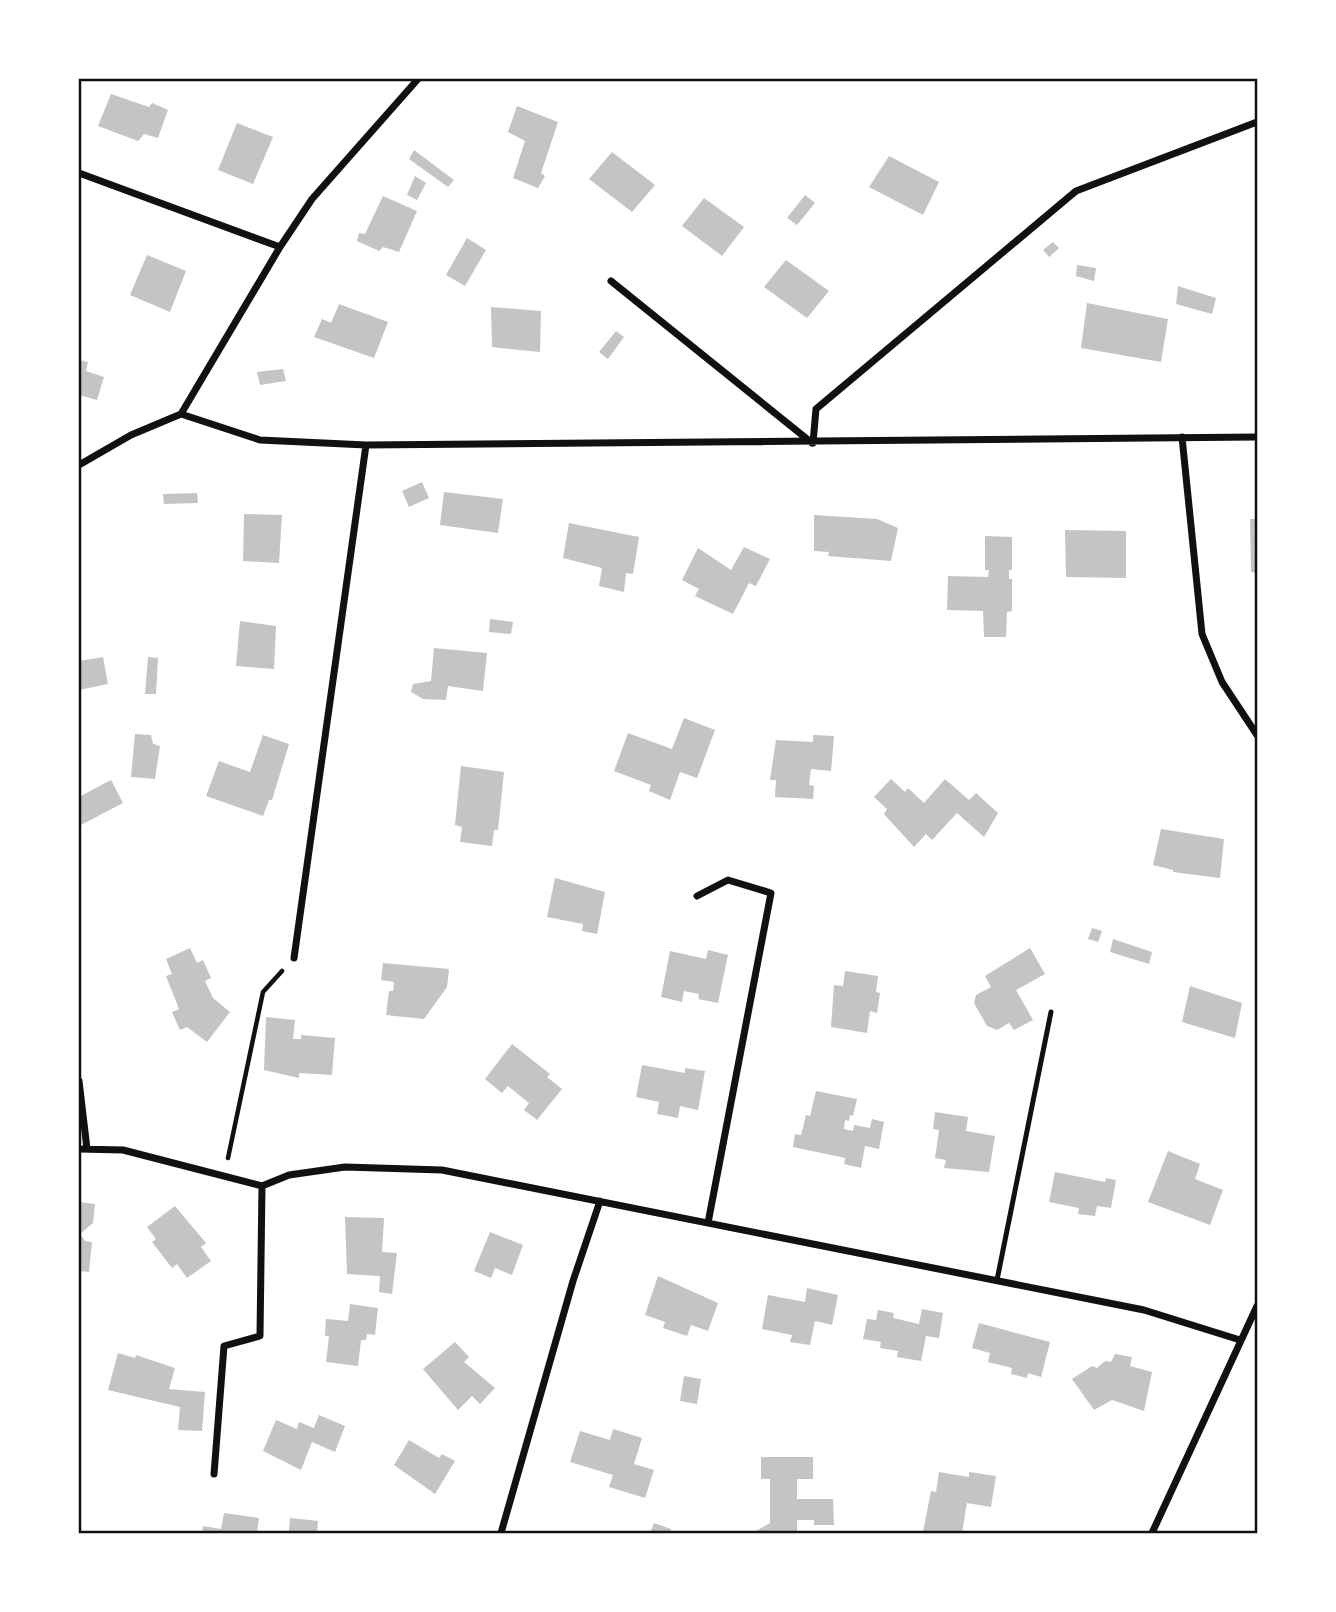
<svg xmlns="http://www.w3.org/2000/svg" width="1336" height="1612" viewBox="0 0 1336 1612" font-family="Manrope,sans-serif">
  <rect width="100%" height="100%" fill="#fff"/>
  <path fill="#c4c4c4" d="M 111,94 L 149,107 L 152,103 L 168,110 L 158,138 L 144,134 L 138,141 L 98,126 Z
    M 517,106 L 558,122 L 541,173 L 545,176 L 538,188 L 513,178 L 525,141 L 508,132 Z
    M 237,123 L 273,137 L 253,184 L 218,170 Z
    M 414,150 L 454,180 L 448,187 L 409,159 Z
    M 612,152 L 655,185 L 632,212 L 589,179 Z
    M 889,156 L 939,182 L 923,215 L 869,187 Z
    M 415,176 L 426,183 L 417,200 L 407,195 Z
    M 805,195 L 815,203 L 797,225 L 787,218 Z
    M 383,196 L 417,211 L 399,252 L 383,247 L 379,251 L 357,241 L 359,233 L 365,234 Z
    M 704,198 L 744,227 L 722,256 L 682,226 Z
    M 467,238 L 486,250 L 465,286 L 446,275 Z
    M 1053,242 L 1059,248 L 1049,257 L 1043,250 Z
    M 147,255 L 186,271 L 170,312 L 130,295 Z
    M 786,260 L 829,291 L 807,318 L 764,287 Z
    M 1077,265 L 1096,268 L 1094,281 L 1076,276 Z
    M 1178,286 L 1216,298 L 1212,314 L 1176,304 Z
    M 1087,303 L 1168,319 L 1161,362 L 1081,348 Z
    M 339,304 L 388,322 L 374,358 L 314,337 L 322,319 L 331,323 Z
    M 491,307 L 541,311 L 540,352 L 492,347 Z
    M 616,331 L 624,337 L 608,359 L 599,352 Z
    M 79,360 L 88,362 L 86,371 L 104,377 L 97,400 L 79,395 Z
    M 283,369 L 286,381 L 260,385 L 257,372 Z
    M 422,482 L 429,498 L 409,507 L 402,491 Z
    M 444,492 L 503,499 L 498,533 L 440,525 Z
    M 197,493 L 198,503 L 164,504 L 163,494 Z
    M 244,514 L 282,515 L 279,563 L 243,561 Z
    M 814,515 L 877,519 L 898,528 L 891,561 L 828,556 L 829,552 L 814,551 Z
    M 1250,519 L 1257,519 L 1257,573 L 1251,572 Z
    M 569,523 L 639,537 L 633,574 L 626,573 L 624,592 L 599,586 L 602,568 L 563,558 Z
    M 1065,530 L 1126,531 L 1126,578 L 1066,577 Z
    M 985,536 L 1012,537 L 1012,570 L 1009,570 L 1009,579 L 1012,579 L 1012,611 L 1007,612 L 1006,637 L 984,637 L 983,611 L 947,610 L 948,576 L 988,577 L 989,570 L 985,570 Z
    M 744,547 L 770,559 L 756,586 L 749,583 L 733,614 L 695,596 L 699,589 L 682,580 L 698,548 L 731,570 Z
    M 490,619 L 513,622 L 511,634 L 489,632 Z
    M 240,621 L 276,626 L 274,669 L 236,666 Z
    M 434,648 L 487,653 L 483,691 L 448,686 L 446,700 L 423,699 L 411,692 L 413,684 L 431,681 Z
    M 103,657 L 108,684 L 79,690 L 79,661 Z
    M 148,657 L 158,658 L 156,694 L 145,694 Z
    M 684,718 L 715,730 L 697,778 L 680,772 L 670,800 L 649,791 L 651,785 L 614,771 L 628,733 L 672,749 Z
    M 135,734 L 151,735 L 153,744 L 160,746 L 155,779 L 131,777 Z
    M 263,735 L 289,744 L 272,800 L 269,800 L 263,816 L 206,796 L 219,761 L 250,772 Z
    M 813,735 L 834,736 L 831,771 L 811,769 L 809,785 L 814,786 L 813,799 L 775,797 L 776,780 L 770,780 L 776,740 L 813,742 Z
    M 461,766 L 504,772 L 498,830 L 494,830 L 492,846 L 460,842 L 462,827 L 455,825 Z
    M 891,779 L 905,792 L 908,788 L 924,803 L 945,779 L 969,800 L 976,793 L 998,813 L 984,837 L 957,813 L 932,840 L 926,834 L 914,847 L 884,814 L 887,809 L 874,797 Z
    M 111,780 L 123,803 L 79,826 L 79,797 Z
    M 1161,829 L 1224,839 L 1220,878 L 1173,872 L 1173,870 L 1153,865 Z
    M 555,878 L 605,892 L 597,934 L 582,931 L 583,924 L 547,917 Z
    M 1092,928 L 1102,931 L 1098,942 L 1088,939 Z
    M 1113,939 L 1152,952 L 1149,964 L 1110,952 Z
    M 190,948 L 197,963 L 203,960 L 211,978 L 205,981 L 213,998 L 230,1012 L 207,1042 L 187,1027 L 180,1030 L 172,1012 L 179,1009 L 166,976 L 172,974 L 166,959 Z
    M 1030,948 L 1045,974 L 1016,990 L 1033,1020 L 1014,1030 L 1009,1023 L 997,1030 L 987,1026 L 974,1003 L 976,995 L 991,987 L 985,976 Z
    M 708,950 L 728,955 L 718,1003 L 698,999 L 699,994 L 684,991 L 682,1002 L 661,997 L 670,951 L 706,959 Z
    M 383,963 L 449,969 L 447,987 L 424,1019 L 386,1015 L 389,991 L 393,991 L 394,982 L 381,980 Z
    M 845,971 L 878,976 L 876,992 L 880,993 L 877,1013 L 870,1011 L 867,1033 L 831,1027 L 834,985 L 843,986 Z
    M 1190,986 L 1242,1003 L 1235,1038 L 1182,1022 Z
    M 266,1017 L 295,1020 L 293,1039 L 301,1039 L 301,1035 L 335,1038 L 332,1075 L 299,1073 L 299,1078 L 264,1070 Z
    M 512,1044 L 550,1074 L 547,1077 L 562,1089 L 537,1120 L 524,1110 L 529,1103 L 508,1086 L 502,1093 L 485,1079 Z
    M 642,1065 L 685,1073 L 685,1068 L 705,1071 L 698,1110 L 680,1106 L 678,1118 L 657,1114 L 659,1102 L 636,1097 Z
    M 816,1091 L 857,1099 L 853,1116 L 850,1115 L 849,1121 L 845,1120 L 844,1129 L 853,1131 L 854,1125 L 870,1128 L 872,1119 L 884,1122 L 879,1149 L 865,1146 L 861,1168 L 844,1164 L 845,1158 L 793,1147 L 795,1134 L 801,1135 L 806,1115 L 810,1116 Z
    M 935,1112 L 968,1117 L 966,1131 L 995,1136 L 989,1172 L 944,1168 L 946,1160 L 935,1158 L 939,1130 L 933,1129 Z
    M 1168,1151 L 1200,1164 L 1195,1179 L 1223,1190 L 1210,1225 L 1148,1202 Z
    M 1055,1172 L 1105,1182 L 1106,1178 L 1116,1180 L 1111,1208 L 1097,1206 L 1095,1216 L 1078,1214 L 1079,1208 L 1049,1202 Z
    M 79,1202 L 95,1204 L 93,1223 L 80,1234 L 85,1241 L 92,1242 L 89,1272 L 79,1271 Z
    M 175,1206 L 206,1243 L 201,1247 L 211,1261 L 187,1278 L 177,1264 L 172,1268 L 152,1242 L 156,1239 L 147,1227 Z
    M 345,1217 L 384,1218 L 382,1252 L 397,1253 L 392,1294 L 379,1292 L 380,1276 L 347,1274 Z
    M 490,1232 L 523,1245 L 512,1275 L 495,1268 L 491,1278 L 474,1271 Z
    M 658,1276 L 718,1303 L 708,1331 L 691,1325 L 687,1336 L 663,1328 L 665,1322 L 645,1315 Z
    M 807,1288 L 838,1295 L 832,1325 L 815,1321 L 810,1345 L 790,1342 L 792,1335 L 762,1329 L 768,1295 L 805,1302 Z
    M 350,1304 L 378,1308 L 375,1335 L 367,1334 L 366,1340 L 361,1340 L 358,1366 L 326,1362 L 329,1336 L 325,1336 L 326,1319 L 348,1321 Z
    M 922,1309 L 943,1313 L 939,1338 L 926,1336 L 921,1361 L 897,1357 L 898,1351 L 880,1348 L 881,1342 L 863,1339 L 867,1319 L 876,1320 L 878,1310 L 894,1313 L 893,1318 L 919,1324 Z
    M 979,1323 L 1050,1342 L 1041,1377 L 1028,1373 L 1027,1378 L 1011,1374 L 1012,1368 L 988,1362 L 990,1353 L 972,1348 Z
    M 455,1342 L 469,1357 L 464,1362 L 495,1388 L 480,1404 L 472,1396 L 458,1410 L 423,1369 Z
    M 118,1353 L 135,1358 L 136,1355 L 175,1368 L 169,1389 L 205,1392 L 202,1431 L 178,1430 L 180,1407 L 108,1390 Z
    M 1115,1354 L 1132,1357 L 1130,1366 L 1152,1372 L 1144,1411 L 1112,1400 L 1094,1410 L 1072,1379 L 1092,1366 L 1097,1368 L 1105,1361 L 1111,1362 Z
    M 684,1376 L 701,1379 L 697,1404 L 680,1401 Z
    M 319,1415 L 345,1426 L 335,1452 L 312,1442 L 301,1470 L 263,1451 L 276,1420 L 297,1429 L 299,1422 L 314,1428 Z
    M 613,1429 L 642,1438 L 634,1464 L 654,1470 L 645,1498 L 609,1487 L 613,1475 L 570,1462 L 580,1431 L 610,1440 Z
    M 409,1440 L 439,1458 L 442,1454 L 455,1461 L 435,1494 L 394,1465 Z
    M 761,1457 L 813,1457 L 813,1479 L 797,1479 L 797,1499 L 833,1499 L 834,1525 L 814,1525 L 814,1520 L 797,1520 L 797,1533 L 758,1533 L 756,1531 L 770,1523 L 770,1479 L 761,1479 Z
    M 939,1472 L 969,1477 L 969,1472 L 996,1476 L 991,1507 L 967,1503 L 962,1533 L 923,1532 L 931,1491 L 936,1492 Z
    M 224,1513 L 259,1518 L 257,1533 L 202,1533 L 203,1526 L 221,1529 Z
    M 290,1518 L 318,1521 L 317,1533 L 289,1531 Z
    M 654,1523 L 671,1529 L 670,1533 L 650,1533 Z"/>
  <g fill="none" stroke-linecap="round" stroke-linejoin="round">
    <path stroke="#111" stroke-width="4.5" d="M 228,1158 L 263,992 L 282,971"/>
    <path stroke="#111" stroke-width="5" d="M 997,1280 L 1051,1012"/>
    <path stroke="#111" stroke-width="7" d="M 79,173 L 280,247
      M 611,281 L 812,443
      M 181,414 L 260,440 L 366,445 L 1257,437
      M 181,414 L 280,247 L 312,199 L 418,79
      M 1182,437 L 1202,634 L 1222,682 L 1257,735
      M 813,443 L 816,409 L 1076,191 L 1257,122
      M 79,465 L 131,435 L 181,414
      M 697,896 L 728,880 L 771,893 L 708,1223
      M 294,958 L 366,445
      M 79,1081 L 87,1149
      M 79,1149 L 123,1150 L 262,1186 L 289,1175 L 345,1167 L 442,1170 L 1144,1310 L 1240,1340
      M 214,1474 L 224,1346 L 260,1336 L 262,1186
      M 501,1533 L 573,1281 L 600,1201
      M 1152,1533 L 1257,1306"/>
  </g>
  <rect width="1336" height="1612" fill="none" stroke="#ffffff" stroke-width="161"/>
  <rect x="80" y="80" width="1176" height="1452" fill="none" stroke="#111" stroke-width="2.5"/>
</svg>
